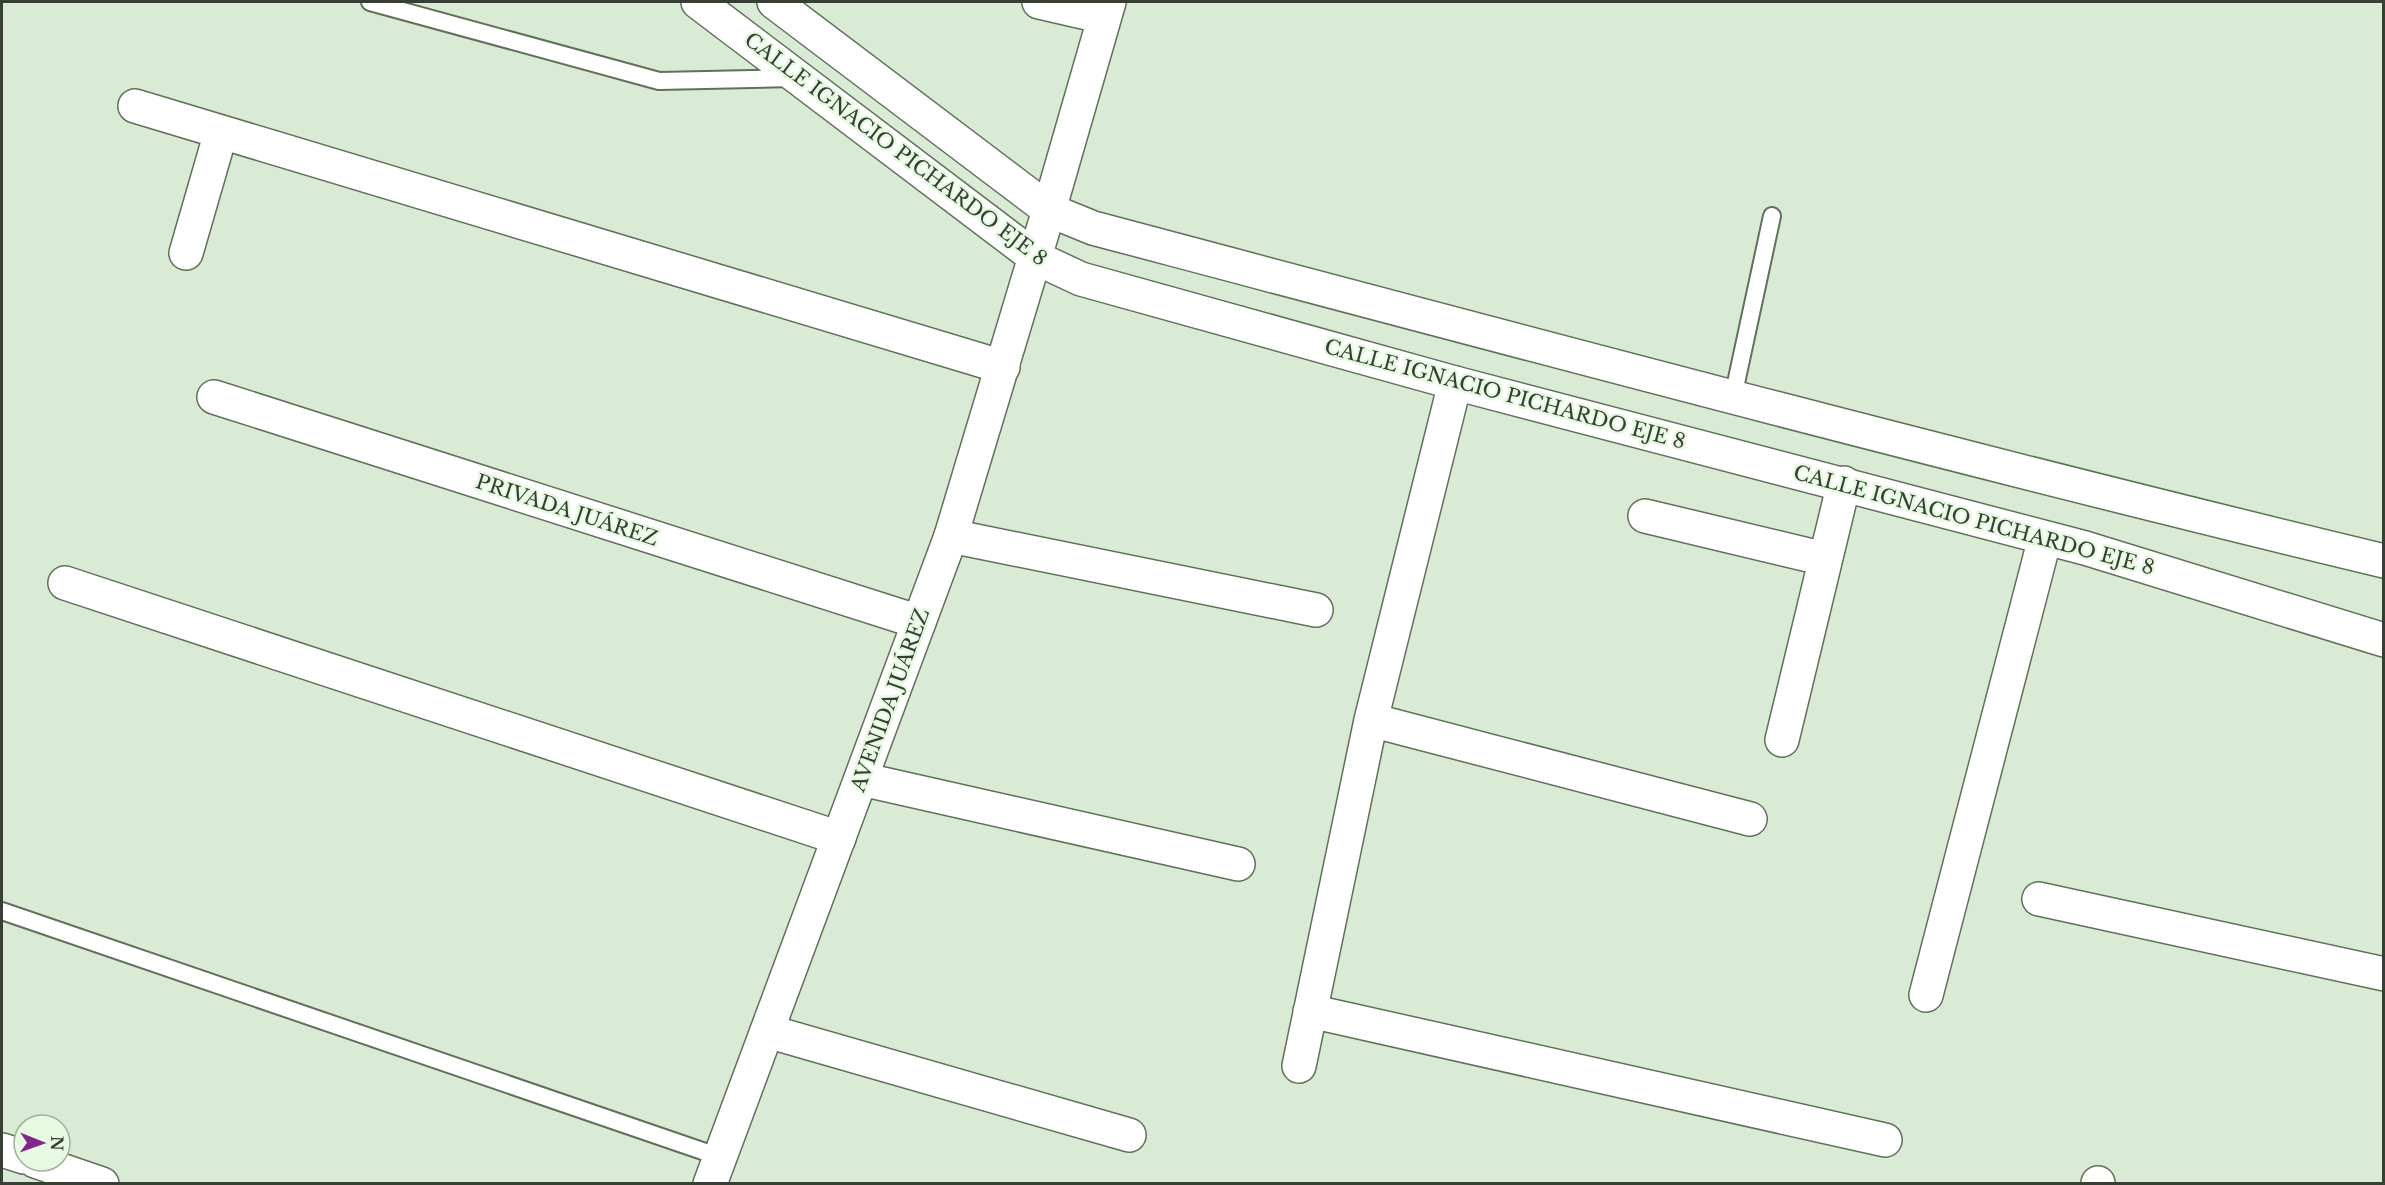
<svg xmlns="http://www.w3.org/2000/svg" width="2385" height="1185" viewBox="0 0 2385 1185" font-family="'Libre Baskerville',serif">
  <rect width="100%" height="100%" fill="#d9ebd4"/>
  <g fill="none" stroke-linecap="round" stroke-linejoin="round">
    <defs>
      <path id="lane" d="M 370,2 L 659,81 L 794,78
        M 1733,397 L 1772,216
        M 2,911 L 720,1157"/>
      <path id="street" d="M 1039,2 L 1104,17
        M 135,106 L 1003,367
        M 1049,210 L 1109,2
        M 186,253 L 221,132
        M 214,397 L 919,622
        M 1645,516 L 1825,559
        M 951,536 L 1316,610
        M 65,583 L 839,838
        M 1371,720 L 1750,819
        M 1782,740 L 1844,483
        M 861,779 L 1238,864
        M 2039,899 L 2384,974
        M 1926,995 L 2045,538
        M 1310,1011 L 1885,1140
        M 767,1031 L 1129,1135
        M 1299,1066 L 1371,720 L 1455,383
        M 2,1150 L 24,1157
        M 35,1161 L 102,1184
        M 2098,1183 L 2098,1184"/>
      <path id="secondary" d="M 698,2 L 1036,258 L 1081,279 L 1455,383 L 2085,548 L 2384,640
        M 774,2 L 1049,210 L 1093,228 C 1522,342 1952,457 2384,561
        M 710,1184 L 951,536 L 1049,210"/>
    </defs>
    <use href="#lane" stroke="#60705b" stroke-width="20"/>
    <use href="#street" stroke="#60705b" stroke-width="36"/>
    <use href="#secondary" stroke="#60705b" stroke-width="36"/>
    <use href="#lane" stroke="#fff" stroke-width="16"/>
    <use href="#street" stroke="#fff" stroke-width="33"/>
    <use href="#secondary" stroke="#fff" stroke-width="33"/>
  </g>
  <g text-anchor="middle" stroke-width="5" stroke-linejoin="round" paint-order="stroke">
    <g font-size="20" fill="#373f35" stroke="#e6f9e1">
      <text transform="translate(896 149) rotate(37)" y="7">CALLE IGNACIO PICHARDO EJE 8</text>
      <text transform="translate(1505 394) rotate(15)" y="7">CALLE IGNACIO PICHARDO EJE 8</text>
      <text transform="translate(567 510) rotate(18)" y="7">PRIVADA JUÁREZ</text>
      <text transform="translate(1974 520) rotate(15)" y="7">CALLE IGNACIO PICHARDO EJE 8</text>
      <text transform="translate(890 700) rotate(-70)" y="7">AVENIDA JUÁREZ</text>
    </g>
  </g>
  <rect width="2385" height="1185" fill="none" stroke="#373f35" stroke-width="6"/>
  <g transform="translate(42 1143) rotate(91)"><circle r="28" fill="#e6f9e1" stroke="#a0af9c" stroke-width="1.5"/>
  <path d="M0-4.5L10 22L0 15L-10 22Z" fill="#85248e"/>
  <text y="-9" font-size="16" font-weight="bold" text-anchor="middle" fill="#373f35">N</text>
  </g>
</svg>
